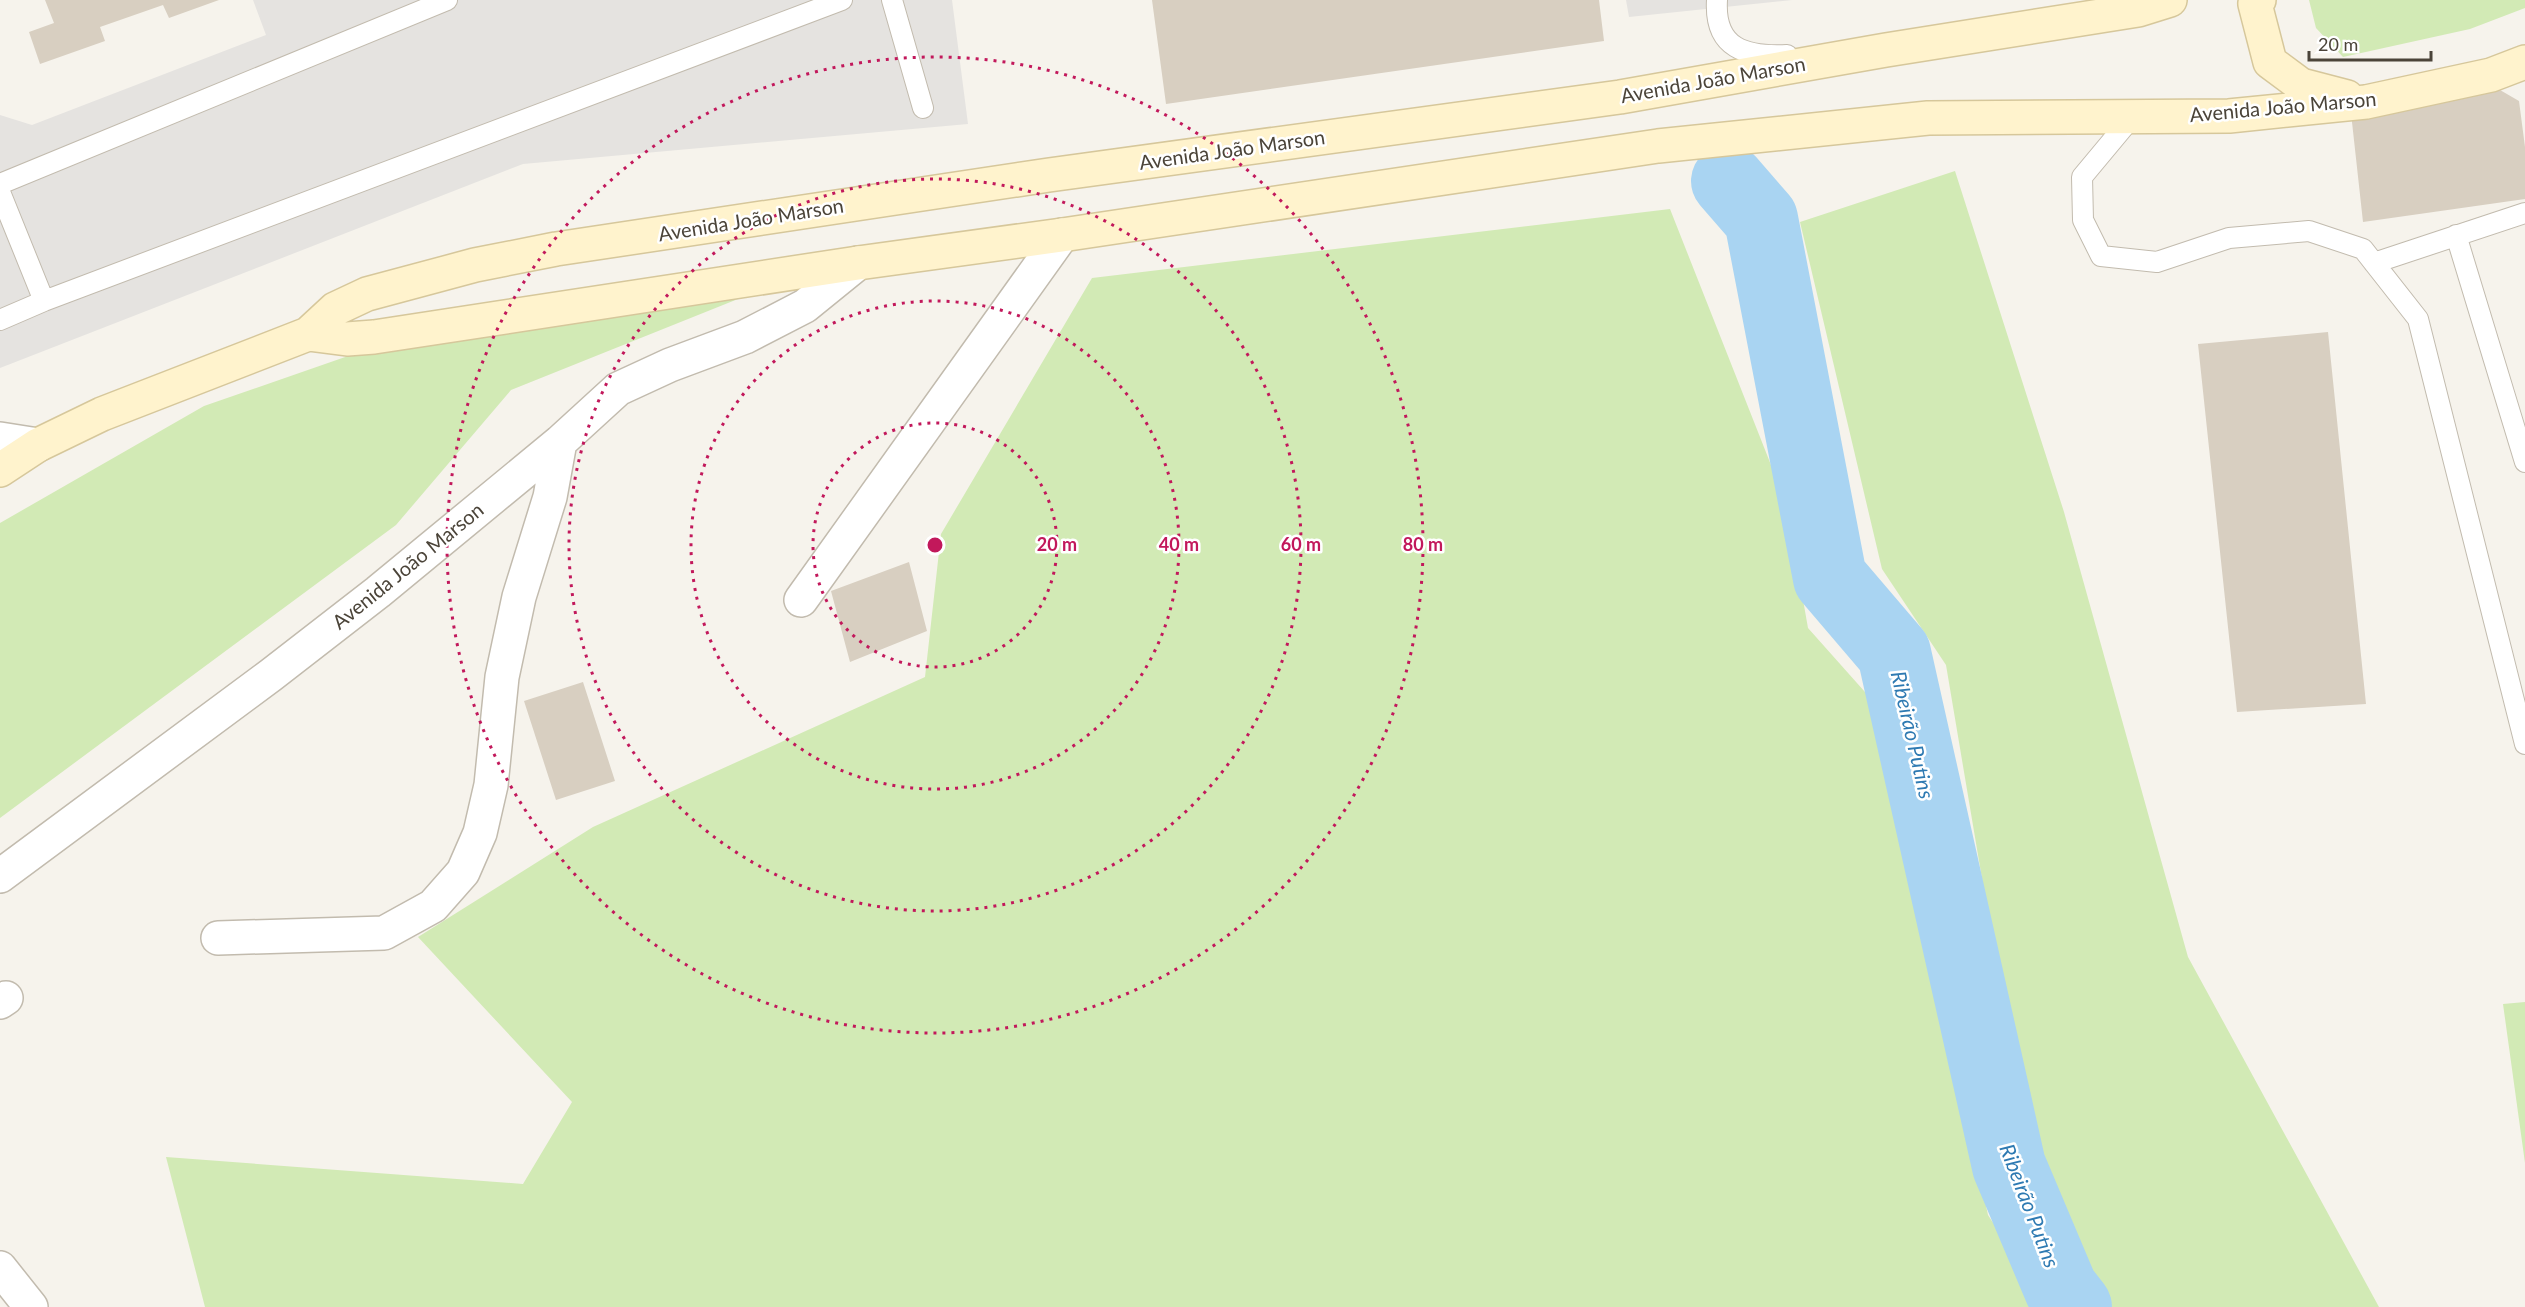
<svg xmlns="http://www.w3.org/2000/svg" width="2525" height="1307" viewBox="0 0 2525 1307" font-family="Lato,sans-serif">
  <rect width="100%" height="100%" fill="#f6f3ec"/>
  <path fill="#d2eab5" d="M 2309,0 L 2525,0 L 2525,8 L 2470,29 L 2343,57 L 2316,28 Z
    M 1955,171 L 2064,512 L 2188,957 L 2379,1307 L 2109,1307 L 2094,1287 L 2026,1140 L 1946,665 L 1882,569 L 1800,222 Z
    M 1670,209 L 1786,503 L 1808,628 L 1881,710 L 1988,1215 L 2048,1307 L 205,1307 L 166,1157 L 523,1184 L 572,1102 L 418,937 L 593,827 L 925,677 L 941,534 L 1092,278 Z
    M 738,299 L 511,390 L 396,525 L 0,818 L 0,523 L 204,406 L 394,340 Z
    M 2525,1002 L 2525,1163 L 2503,1004 Z"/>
  <path fill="#e5e3e0" d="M 253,0 L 952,0 L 968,124 L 523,164 L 0,368 L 0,115 L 32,125 L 266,35 Z
    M 1626,0 L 1792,0 L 1629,17 Z"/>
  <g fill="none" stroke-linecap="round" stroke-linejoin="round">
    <path stroke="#a9d4f2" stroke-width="74" d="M 1728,181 L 1761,219 L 1830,578 L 1894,653 L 2009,1166 L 2061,1289 L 2075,1307"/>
  </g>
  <path fill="#d8cfc1" d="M 45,0 L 219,0 L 169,18 L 163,5 L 100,27 L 105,41 L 40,64 L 29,32 L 54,23 Z
    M 1152,0 L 1599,0 L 1604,41 L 1166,104 Z
    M 2500,90 L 2519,101 L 2525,147 L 2525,199 L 2363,222 L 2351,113 Z
    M 2328,332 L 2366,704 L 2237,712 L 2198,344 Z
    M 909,562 L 927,631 L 850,662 L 831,591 Z
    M 583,682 L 615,781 L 556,800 L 524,701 Z"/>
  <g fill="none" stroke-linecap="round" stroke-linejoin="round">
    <defs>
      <path id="service" d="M 892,0 L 923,108
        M 1717,0 C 1714,49 1746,57 1787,55
        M 2132,117 L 2082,177 L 2083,220 L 2101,256 L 2157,262 L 2229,238 L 2309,231 L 2363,249 L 2418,319 L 2525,744
        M 0,184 L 447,0
        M 0,192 L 44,301 L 842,0
        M 2456,235 L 2525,462
        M 2374,263 L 2525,213
        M 0,320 L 44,301"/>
      <path id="minor" d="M 0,439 L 38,445
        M 801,600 L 1062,235
        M 0,876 L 271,675 L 378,592 L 560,442 L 618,389 L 670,365 L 745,337 L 805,306 L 858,263
        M 218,938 L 384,933 L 433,906 L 463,872 L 480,833 L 491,785 L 502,677 L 519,597 L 550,497 L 560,442
        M 0,1002 L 6,998
        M 0,1268 L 31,1307"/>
      <path id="secondary" d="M 2259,0 L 2255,4 L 2270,62 L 2301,85 L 2347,97
        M 308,334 L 347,339 L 374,337 L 858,263 L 1062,235 L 1658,146 L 1928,118 L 2229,116 L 2366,102 L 2491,75 L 2525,62
        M 0,470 L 38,445 L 102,414 L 308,334 L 335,309 L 367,294 L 475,265 L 556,249 L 1049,175 L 1620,97 L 1886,50 L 2138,10 L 2170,0"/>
    </defs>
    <use href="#service" stroke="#c2bbae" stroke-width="22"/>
    <use href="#minor" stroke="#c2bbae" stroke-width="36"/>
    <use href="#secondary" stroke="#d6c79b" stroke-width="36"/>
    <use href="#service" stroke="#fff" stroke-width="20"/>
    <use href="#minor" stroke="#fff" stroke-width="33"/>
    <use href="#secondary" stroke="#fff3cd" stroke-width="33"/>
  </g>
  <g fill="none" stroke="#c2185b" stroke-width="3" stroke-dasharray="3 6">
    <circle cx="935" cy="545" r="122"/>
    <circle cx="935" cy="545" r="244"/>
    <circle cx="935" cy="545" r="366"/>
    <circle cx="935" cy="545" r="488"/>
  </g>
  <g text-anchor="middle" stroke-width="5" stroke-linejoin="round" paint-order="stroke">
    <g font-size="20" fill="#4b4439" stroke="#fff">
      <text transform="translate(1713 80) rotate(-10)" y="7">Avenida João Marson</text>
      <text transform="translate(2283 107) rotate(-5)" y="7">Avenida João Marson</text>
      <text transform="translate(1232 150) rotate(-8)" y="7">Avenida João Marson</text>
      <text transform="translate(751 220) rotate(-9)" y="7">Avenida João Marson</text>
      <text transform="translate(408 566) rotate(-39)" y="7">Avenida João Marson</text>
    </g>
    <g font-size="21" font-style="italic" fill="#2e7ab2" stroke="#fff">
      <text transform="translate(1912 735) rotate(77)" y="7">Ribeirão Putins</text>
      <text transform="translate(2029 1206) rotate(69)" y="7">Ribeirão Putins</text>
    </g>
  </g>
  <circle cx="935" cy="545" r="9" fill="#c2185b" stroke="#fff" stroke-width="3"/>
  <g font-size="18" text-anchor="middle" font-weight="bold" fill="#c2185b" stroke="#fff" stroke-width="5" stroke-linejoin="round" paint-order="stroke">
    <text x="1057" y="551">20 m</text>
    <text x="1179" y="551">40 m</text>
    <text x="1301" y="551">60 m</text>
    <text x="1423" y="551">80 m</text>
  </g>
  <path d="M2309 51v9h122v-9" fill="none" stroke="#4b4439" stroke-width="3"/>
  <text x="2318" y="51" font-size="18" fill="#4b4439" stroke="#ffffff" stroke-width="4.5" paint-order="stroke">20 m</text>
</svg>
